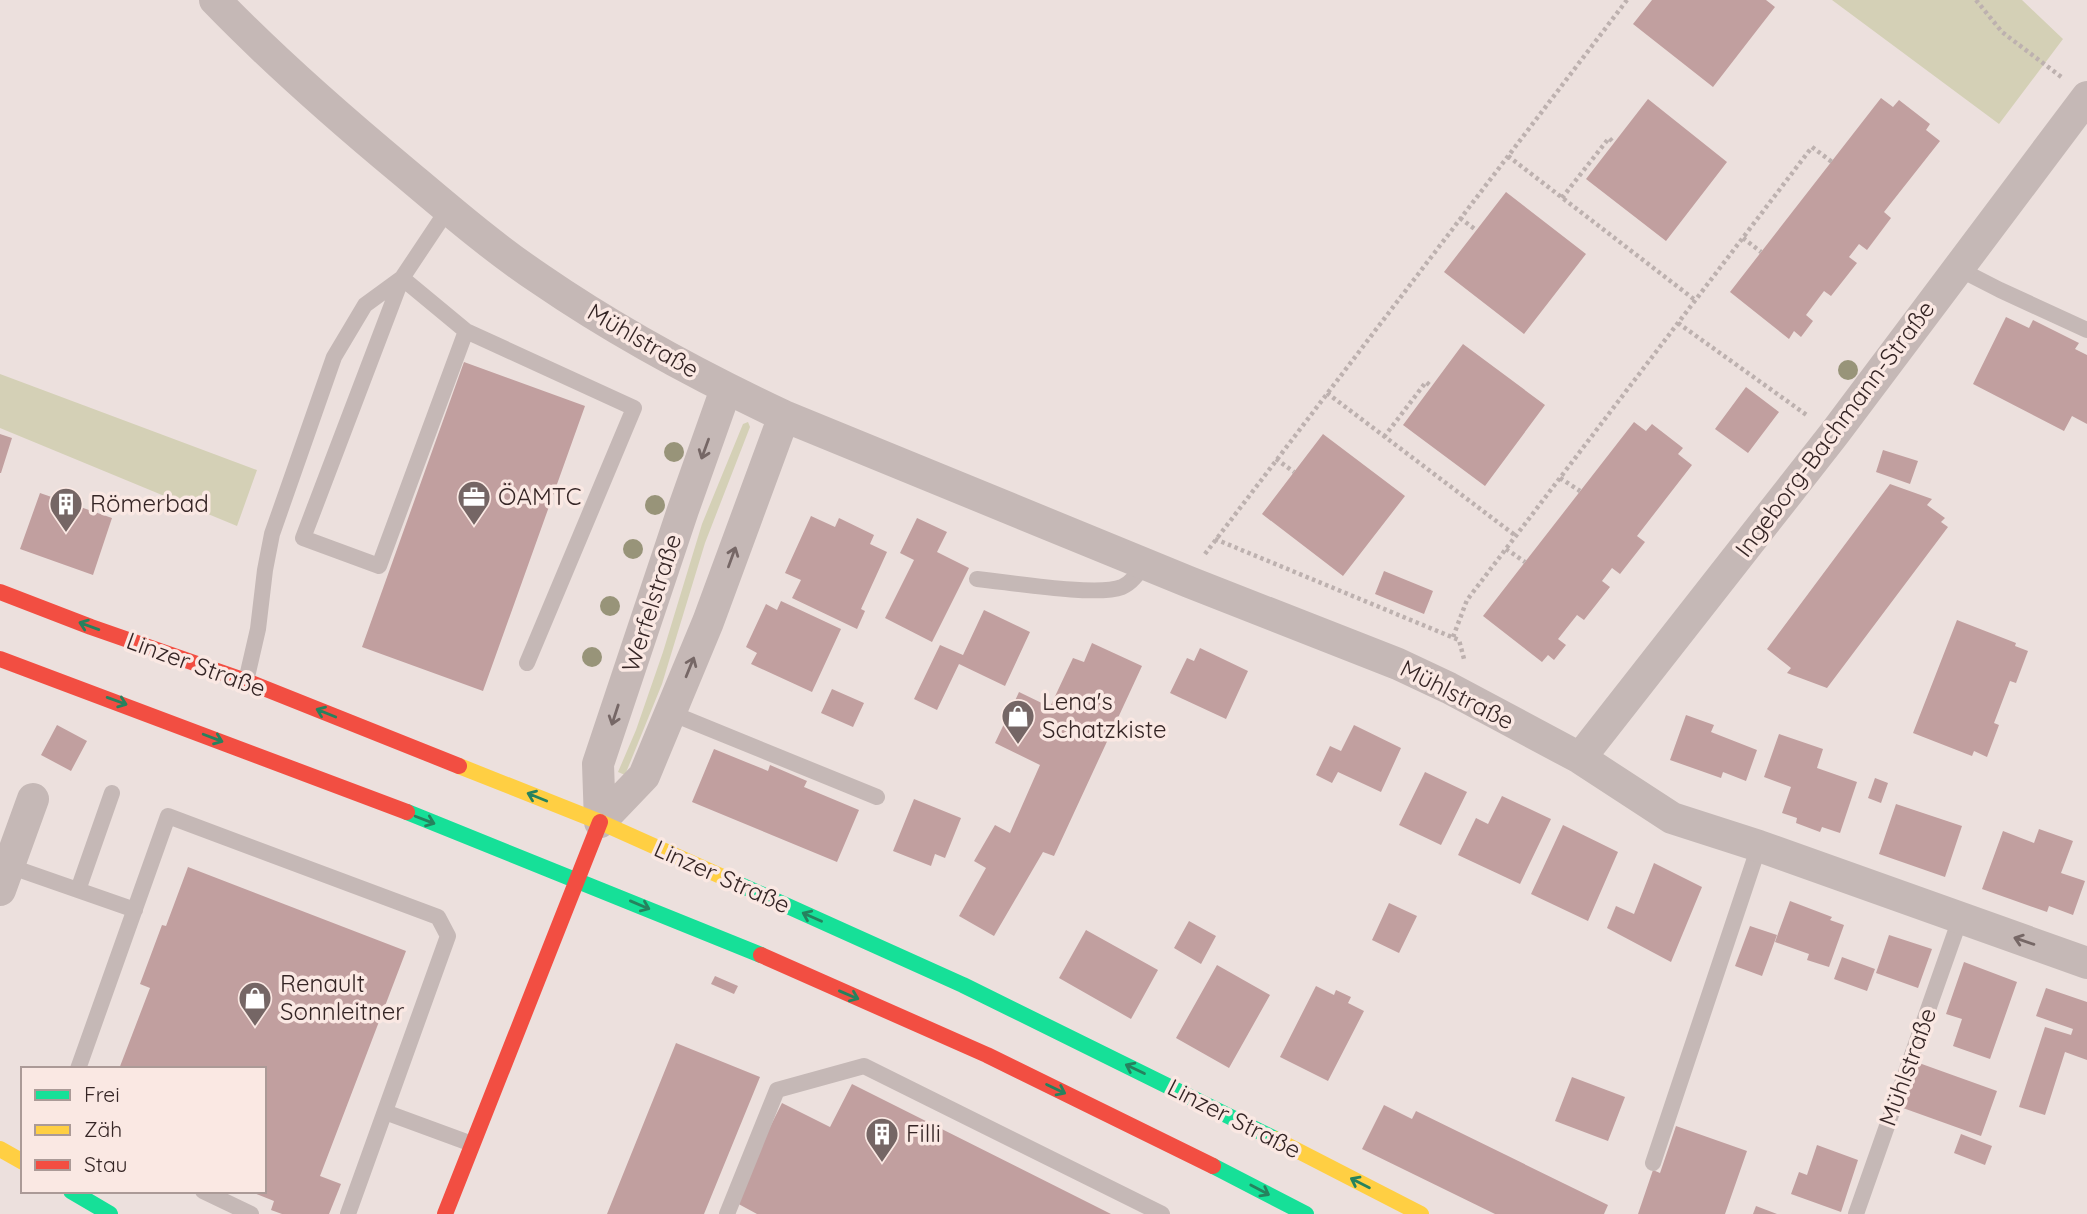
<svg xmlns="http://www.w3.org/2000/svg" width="2087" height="1214" viewBox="0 0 2087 1214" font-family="Quicksand,sans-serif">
  <rect width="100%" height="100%" fill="#ece0dd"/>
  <path fill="#d4d0b6" d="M 1832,0 L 2022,0 L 2063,39 L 1999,124 Z
    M 0,374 L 257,470 L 237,526 L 0,428 Z
    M 748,422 L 750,427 L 705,543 L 662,684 L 625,775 L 618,772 L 636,730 L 663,652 L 702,524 L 743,424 Z"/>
  <path fill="#c19f9f" d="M 1652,0 L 1766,0 L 1775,7 L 1713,87 L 1633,24 Z
    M 1881,98 L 1893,107 L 1899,100 L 1930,124 L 1926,130 L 1940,141 L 1884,212 L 1891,218 L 1867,250 L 1859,244 L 1849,257 L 1857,263 L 1831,296 L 1824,291 L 1806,315 L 1813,321 L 1801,337 L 1794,331 L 1789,339 L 1730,292 Z
    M 1648,99 L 1727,162 L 1666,241 L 1586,179 Z
    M 1506,192 L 1586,254 L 1524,334 L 1444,272 Z
    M 2006,317 L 2029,328 L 2033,320 L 2079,343 L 2075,349 L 2087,355 L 2087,424 L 2072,416 L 2064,431 L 1973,384 Z
    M 1463,344 L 1545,405 L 1485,486 L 1403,425 Z
    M 464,362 L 585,406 L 483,691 L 362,647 Z
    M 1746,387 L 1779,412 L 1748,453 L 1715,429 Z
    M 1634,422 L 1646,431 L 1652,424 L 1683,448 L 1678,454 L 1692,465 L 1637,536 L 1645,542 L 1620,574 L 1612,568 L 1602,581 L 1610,587 L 1584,620 L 1577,615 L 1558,639 L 1566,645 L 1554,660 L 1548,655 L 1542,662 L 1483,616 Z
    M 0,434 L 12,438 L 1,473 L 0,473 Z
    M 1323,434 L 1405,496 L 1343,576 L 1262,514 Z
    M 1883,450 L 1918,461 L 1910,484 L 1876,472 Z
    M 1890,484 L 1932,499 L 1927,505 L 1945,518 L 1941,522 L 1948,527 L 1827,688 L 1787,673 L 1791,668 L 1767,649 Z
    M 40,493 L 112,518 L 93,575 L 20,549 Z
    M 811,516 L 835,527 L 839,518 L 874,535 L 870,544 L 887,552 L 861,609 L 865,611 L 857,629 L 792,598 L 801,580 L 785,573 Z
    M 917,518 L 947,532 L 937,552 L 969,568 L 932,642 L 885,618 L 914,560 L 900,553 Z
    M 1384,571 L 1433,591 L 1424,614 L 1375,594 Z
    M 781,601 L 841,629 L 812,692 L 751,664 L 757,653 L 746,647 L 766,604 L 777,610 Z
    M 984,610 L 1030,632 L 1005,686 L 959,664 L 937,710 L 914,699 L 940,645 L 963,655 Z
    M 1957,620 L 2016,643 L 2015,646 L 2028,651 L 2016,683 L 2010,681 L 1994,723 L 1999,725 L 1987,757 L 1974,751 L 1972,756 L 1913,733 Z
    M 1092,643 L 1142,666 L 1054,856 L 1043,852 L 994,936 L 959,916 L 986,868 L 974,861 L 995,825 L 1010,833 L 1040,765 L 995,743 L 1019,692 L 1050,707 L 1073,658 L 1084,662 Z
    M 1200,648 L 1248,671 L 1226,719 L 1170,693 L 1187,658 L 1194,661 Z
    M 832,689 L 864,703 L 853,727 L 821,713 Z
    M 1686,715 L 1714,725 L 1711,732 L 1757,750 L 1746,781 L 1723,772 L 1721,778 L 1670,760 Z
    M 57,725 L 87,741 L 71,771 L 41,755 Z
    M 1354,725 L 1401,748 L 1381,792 L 1338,772 L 1332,783 L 1316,775 L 1330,746 L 1341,751 Z
    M 1779,734 L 1823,749 L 1817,768 L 1857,782 L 1840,833 L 1822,827 L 1820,832 L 1796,823 L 1797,818 L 1782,813 L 1791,787 L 1764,777 Z
    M 714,749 L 768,771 L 770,765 L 807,781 L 804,787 L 859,810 L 837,862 L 692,802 Z
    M 1425,772 L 1467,792 L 1441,845 L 1399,825 Z
    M 1875,778 L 1888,783 L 1881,803 L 1868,798 Z
    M 1502,796 L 1551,819 L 1520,884 L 1458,855 L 1476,818 L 1488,824 Z
    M 914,799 L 961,818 L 945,858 L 935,854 L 931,866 L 893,851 Z
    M 1896,804 L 1962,826 L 1945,877 L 1879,854 Z
    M 1563,825 L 1618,852 L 1588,921 L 1531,894 Z
    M 2039,829 L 2073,841 L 2061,873 L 2085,881 L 2073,915 L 2049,906 L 2047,912 L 1982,889 L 2003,831 L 2034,843 Z
    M 1654,863 L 1702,887 L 1671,962 L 1607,928 L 1616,906 L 1634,914 Z
    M 188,867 L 406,951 L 320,1176 L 341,1184 L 329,1214 L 282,1214 L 271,1210 L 274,1201 L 249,1191 L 264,1191 L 264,1069 L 119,1069 L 150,988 L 140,984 L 162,925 L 166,926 Z
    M 1790,901 L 1832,917 L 1830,920 L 1844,925 L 1829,967 L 1807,960 L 1809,954 L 1775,942 Z
    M 1389,903 L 1417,916 L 1399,953 L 1372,940 Z
    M 1189,921 L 1216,936 L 1201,964 L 1174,948 Z
    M 1750,926 L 1777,935 L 1762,976 L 1735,966 Z
    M 1086,930 L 1158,970 L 1131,1019 L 1059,978 Z
    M 1889,935 L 1932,949 L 1918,988 L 1876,973 Z
    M 1842,957 L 1875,969 L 1867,991 L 1834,979 Z
    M 1964,962 L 2017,982 L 1990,1059 L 1953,1046 L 1962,1019 L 1946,1014 Z
    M 1217,965 L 1270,995 L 1229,1068 L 1176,1038 Z
    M 715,976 L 738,986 L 734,994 L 711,984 Z
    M 1316,986 L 1334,995 L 1336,990 L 1351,997 L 1348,1003 L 1364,1011 L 1328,1081 L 1280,1057 Z
    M 2046,988 L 2087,1002 L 2087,1060 L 2065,1052 L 2045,1115 L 2019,1107 L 2045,1027 L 2071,1035 L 2073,1029 L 2036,1016 Z
    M 676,1043 L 760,1077 L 704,1214 L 607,1214 Z
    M 1919,1063 L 1997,1091 L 1981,1136 L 1903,1108 Z
    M 1572,1077 L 1625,1097 L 1608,1141 L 1555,1121 Z
    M 852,1084 L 1111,1214 L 757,1214 L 733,1201 L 782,1103 L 830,1127 Z
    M 1384,1105 L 1412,1119 L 1416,1111 L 1608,1205 L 1604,1214 L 1495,1214 L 1362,1149 Z
    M 1676,1126 L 1747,1151 L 1725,1214 L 1638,1214 L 1653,1170 L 1660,1173 Z
    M 1961,1134 L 1992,1146 L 1985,1165 L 1954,1153 Z
    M 1817,1145 L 1858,1160 L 1841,1212 L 1791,1194 L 1799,1172 L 1807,1175 Z
    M 1756,1206 L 1777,1214 L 1753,1214 Z"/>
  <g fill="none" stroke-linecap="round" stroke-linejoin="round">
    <path stroke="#bdb1af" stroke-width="4.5" stroke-dasharray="3.5 3.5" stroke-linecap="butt" d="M 1976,0 L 2002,32 L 2064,79
      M 1508,156 L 1695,300
      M 1562,198 L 1609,138 L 1614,143
      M 1460,218 L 1476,230
      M 1743,238 L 1761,252
      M 1678,323 L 1808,416
      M 1327,393 L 1516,536
      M 1384,437 L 1426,382 L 1432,387
      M 1276,459 L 1294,472
      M 1560,478 L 1580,491
      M 1215,539 L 1459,640 L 1464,659
      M 1506,549 L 1525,562
      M 1205,554 L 1627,0
      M 1453,637 L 1467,600 L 1812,147 L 1832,162"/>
    <path stroke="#c5b8b6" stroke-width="16" d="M 448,209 L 402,278 L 303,538 L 379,566 L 466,331
      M 1957,268 L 2000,290 L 2087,330
      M 977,579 C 1009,582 1096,597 1122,587 C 1133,582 1138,573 1144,564
      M 246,681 L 258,629 L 265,570 L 272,534 L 334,357 L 365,305 L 402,278 L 466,331 L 634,408 L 527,663
      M 671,713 L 877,797
      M 9,866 L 135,910
      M 78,890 L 112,793
      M 78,1069 L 168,816 L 438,917 L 448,936 L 348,1214
      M 385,1112 L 472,1144
      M 1653,1163 L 1759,846
      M 203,1191 L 251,1214
      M 727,1214 L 777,1090 L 864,1066 L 1162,1214
      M 1856,1214 L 1960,919"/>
    <path stroke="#c5b8b6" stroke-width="32" d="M 215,0 C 274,61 338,117 403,171 C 447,208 492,247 540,279 C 617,332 699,376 784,416 L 1189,582 L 1398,664 L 1449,688 L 1580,758 L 1672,818 L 1759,846 L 2087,963
      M 1580,758 L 1834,434 L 2087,97
      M 600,822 L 598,764 L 683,510 L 726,389
      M 600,822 L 644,776 L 708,622 L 784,416
      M 0,890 L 33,799"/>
    <path stroke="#16e098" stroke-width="16" d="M 407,812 L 761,955
      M 734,882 L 963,985 L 1275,1139
      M 1213,1166 L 1306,1214
      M 71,1191 L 110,1214"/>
    <path stroke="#ffcf43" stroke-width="16" d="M 459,766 L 600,822 L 734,882
      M 1275,1139 L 1421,1214
      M 0,1149 L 23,1162"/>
    <path stroke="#f24e42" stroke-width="16" d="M 0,592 L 91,627 L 246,681 L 459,766
      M 0,659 L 407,812
      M 761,955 L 987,1055 L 1213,1166
      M 445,1214 L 600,822"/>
  </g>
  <g fill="#989479">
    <circle cx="1848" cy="370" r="10"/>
    <circle cx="674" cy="452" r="10"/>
    <circle cx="655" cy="505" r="10"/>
    <circle cx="633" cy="549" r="10"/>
    <circle cx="610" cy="606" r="10"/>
    <circle cx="592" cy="657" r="10"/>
  </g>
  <defs><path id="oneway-shaft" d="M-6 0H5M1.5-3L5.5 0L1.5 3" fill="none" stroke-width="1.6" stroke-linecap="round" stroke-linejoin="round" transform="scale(1.75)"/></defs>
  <g stroke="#766766">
    <use href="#oneway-shaft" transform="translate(705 449) rotate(110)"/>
    <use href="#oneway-shaft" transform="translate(732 557) rotate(-70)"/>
    <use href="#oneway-shaft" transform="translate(690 667) rotate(-68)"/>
    <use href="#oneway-shaft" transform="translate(615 715) rotate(108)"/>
    <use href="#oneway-shaft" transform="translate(2024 941) rotate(-161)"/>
  </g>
  <g stroke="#26825e">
    <use href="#oneway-shaft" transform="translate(89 626) rotate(-160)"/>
    <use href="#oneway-shaft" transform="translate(117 701) rotate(20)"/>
    <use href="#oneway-shaft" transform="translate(326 713) rotate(-158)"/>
    <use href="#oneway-shaft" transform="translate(213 738) rotate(21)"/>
    <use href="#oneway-shaft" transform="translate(537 797) rotate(-158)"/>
    <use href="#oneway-shaft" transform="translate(425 820) rotate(21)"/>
    <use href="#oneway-shaft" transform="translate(640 905) rotate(23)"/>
    <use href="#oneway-shaft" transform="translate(812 917) rotate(-156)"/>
    <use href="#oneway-shaft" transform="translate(849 995) rotate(23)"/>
    <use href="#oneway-shaft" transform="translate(1135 1069) rotate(-154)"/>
    <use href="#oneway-shaft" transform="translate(1056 1089) rotate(26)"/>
    <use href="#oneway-shaft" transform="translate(1360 1183) rotate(-153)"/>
    <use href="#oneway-shaft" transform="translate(1260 1190) rotate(28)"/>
  </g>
  <defs>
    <symbol id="office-pin" viewBox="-11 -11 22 30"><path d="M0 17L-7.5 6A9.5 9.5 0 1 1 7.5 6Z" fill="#756665" stroke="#fae8e3"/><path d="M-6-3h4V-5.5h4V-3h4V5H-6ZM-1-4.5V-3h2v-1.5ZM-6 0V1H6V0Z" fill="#fff"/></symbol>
    <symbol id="building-pin" viewBox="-11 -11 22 30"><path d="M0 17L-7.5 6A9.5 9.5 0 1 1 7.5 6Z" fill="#756665" stroke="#fae8e3"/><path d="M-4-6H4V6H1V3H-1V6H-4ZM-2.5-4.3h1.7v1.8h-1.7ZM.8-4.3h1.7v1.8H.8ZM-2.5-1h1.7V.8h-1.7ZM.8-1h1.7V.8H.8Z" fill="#fff"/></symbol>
    <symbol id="shop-pin" viewBox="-11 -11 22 30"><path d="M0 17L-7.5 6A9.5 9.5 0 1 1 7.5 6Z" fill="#756665" stroke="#fae8e3"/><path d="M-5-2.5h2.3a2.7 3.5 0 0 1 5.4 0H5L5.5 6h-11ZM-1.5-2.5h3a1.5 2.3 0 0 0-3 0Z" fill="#fff"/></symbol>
  </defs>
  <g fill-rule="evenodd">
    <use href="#office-pin" x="455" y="478" width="38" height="52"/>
    <use href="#building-pin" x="47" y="485" width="38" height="52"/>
    <use href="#shop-pin" x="999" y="697" width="38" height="52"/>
    <use href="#shop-pin" x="236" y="979" width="38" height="52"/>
    <use href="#building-pin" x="863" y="1115" width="38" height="52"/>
  </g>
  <g text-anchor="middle" stroke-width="7" stroke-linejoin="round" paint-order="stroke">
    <g font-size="24" fill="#352525" stroke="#fae8e3">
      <text transform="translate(643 341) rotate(30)" y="8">Mühlstraße</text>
      <text transform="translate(1835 429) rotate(-53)" y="8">Ingeborg-Bachmann-Straße</text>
      <text transform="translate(652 603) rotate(-72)" y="8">Werfelstraße</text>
      <text transform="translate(196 665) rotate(20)" y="8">Linzer Straße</text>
      <text transform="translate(1457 695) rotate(27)" y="8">Mühlstraße</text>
      <text transform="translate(722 877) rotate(24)" y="8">Linzer Straße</text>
      <text transform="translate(1908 1067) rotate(-70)" y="8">Mühlstraße</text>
      <text transform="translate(1234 1119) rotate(27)" y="8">Linzer Straße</text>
    </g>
    <g font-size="24" fill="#352525" stroke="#fae8e3" text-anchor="start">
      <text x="498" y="505">ÖAMTC</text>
      <text x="90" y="512">Römerbad</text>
      <text x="1042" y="710">Lena's<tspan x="1042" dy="28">Schatzkiste</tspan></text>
      <text x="280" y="992">Renault<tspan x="280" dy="28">Sonnleitner</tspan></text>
      <text x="906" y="1142">Filli</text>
    </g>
  </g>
  <rect x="21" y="1067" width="245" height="126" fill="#fae8e3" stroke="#ab9a97" stroke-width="2"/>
  <rect x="35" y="1090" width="35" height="10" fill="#16e098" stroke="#ab9a97" stroke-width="2"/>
  <text x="84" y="1102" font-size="21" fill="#352525">Frei</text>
  <rect x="35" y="1125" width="35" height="10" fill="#ffcf43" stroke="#ab9a97" stroke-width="2"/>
  <text x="84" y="1137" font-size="21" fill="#352525">Zäh</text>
  <rect x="35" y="1160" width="35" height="10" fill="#f24e42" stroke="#ab9a97" stroke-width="2"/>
  <text x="84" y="1172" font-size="21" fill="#352525">Stau</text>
</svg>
